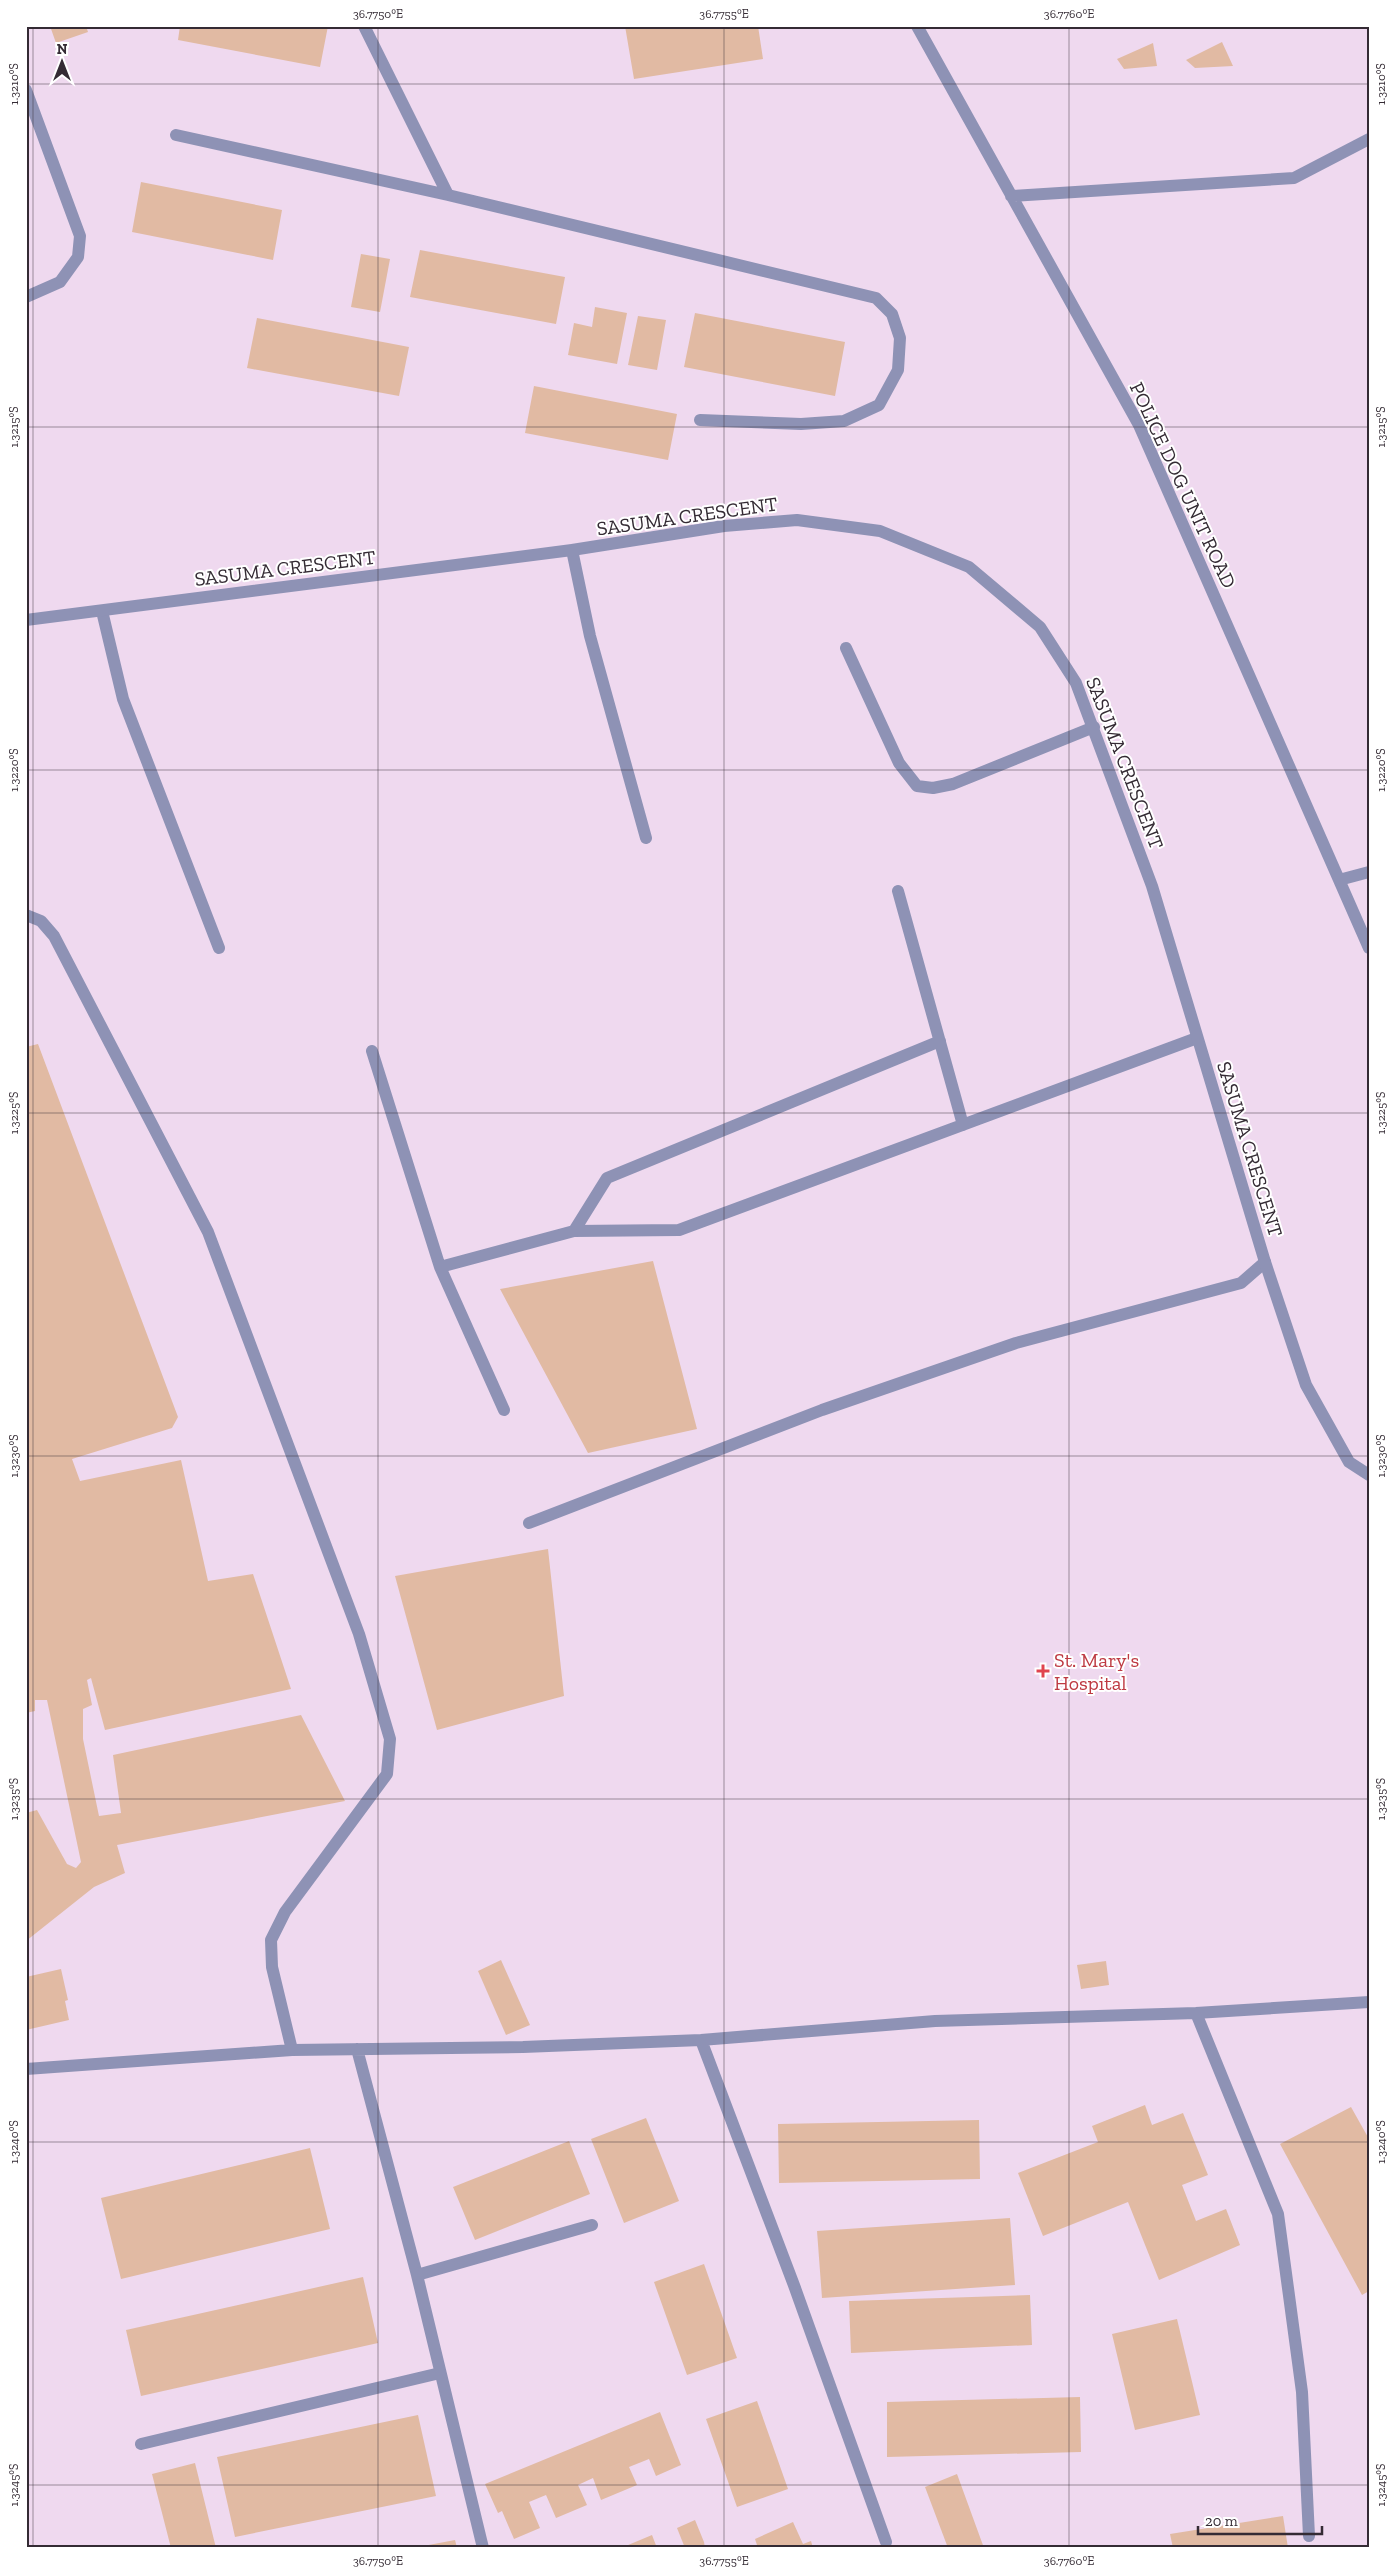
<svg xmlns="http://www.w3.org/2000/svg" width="1395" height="2574" viewBox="0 0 1395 2574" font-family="'Zilla Slab',serif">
  <rect width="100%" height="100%" fill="#efd9ef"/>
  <path fill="#e1baa3" d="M 50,26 L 86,26 L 88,32 L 56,43 Z
    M 180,26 L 328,26 L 320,67 L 178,40 Z
    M 625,26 L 758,26 L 763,59 L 634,79 Z
    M 1222,42 L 1233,66 L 1195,68 L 1186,60 Z
    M 1153,43 L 1157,66 L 1124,69 L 1117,59 Z
    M 141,182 L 282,210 L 273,260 L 132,232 Z
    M 420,250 L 565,277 L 556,324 L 410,297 Z
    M 361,254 L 390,259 L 380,312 L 351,307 Z
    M 595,307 L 627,313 L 617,364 L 568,355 L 574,323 L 592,327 Z
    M 695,313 L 845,342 L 835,396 L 684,367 Z
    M 638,316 L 666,320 L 657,370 L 628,365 Z
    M 257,318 L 409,347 L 399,396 L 247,368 Z
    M 534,386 L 677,414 L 668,460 L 525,433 Z
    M 38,1044 L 178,1417 L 172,1428 L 72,1459 L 80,1481 L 181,1460 L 208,1581 L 253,1574 L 291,1689 L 105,1730 L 91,1678 L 87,1680 L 92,1705 L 83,1709 L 83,1739 L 99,1816 L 121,1813 L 113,1755 L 301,1715 L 345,1801 L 117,1845 L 125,1873 L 94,1887 L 26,1941 L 26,1813 L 37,1810 L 67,1864 L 76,1868 L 81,1862 L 47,1700 L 35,1700 L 35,1711 L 26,1713 L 26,1047 Z
    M 653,1261 L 697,1429 L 588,1453 L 500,1289 Z
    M 548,1549 L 564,1696 L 437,1730 L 395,1576 Z
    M 501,1960 L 530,2025 L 506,2035 L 478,1971 Z
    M 1106,1961 L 1109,1985 L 1081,1989 L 1077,1965 Z
    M 61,1969 L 68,2000 L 65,2001 L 69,2020 L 26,2030 L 26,1977 Z
    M 1145,2105 L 1152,2125 L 1183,2113 L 1208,2175 L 1182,2185 L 1196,2221 L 1226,2209 L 1240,2245 L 1159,2280 L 1128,2202 L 1043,2236 L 1018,2173 L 1098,2142 L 1092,2126 Z
    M 1351,2107 L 1369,2139 L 1369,2291 L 1362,2295 L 1280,2144 Z
    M 646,2118 L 679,2201 L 624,2223 L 591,2139 Z
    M 979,2120 L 980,2179 L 779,2183 L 778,2124 Z
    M 569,2141 L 590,2194 L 475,2240 L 453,2187 Z
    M 310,2148 L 330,2229 L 121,2279 L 101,2198 Z
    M 1010,2218 L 1015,2285 L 822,2298 L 817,2231 Z
    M 704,2264 L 737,2358 L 687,2375 L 654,2282 Z
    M 363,2277 L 378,2343 L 141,2396 L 126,2330 Z
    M 1030,2295 L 1032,2345 L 851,2353 L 849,2301 Z
    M 1177,2319 L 1200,2415 L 1135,2430 L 1112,2334 Z
    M 1080,2397 L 1081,2452 L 887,2457 L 887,2402 Z
    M 757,2401 L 788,2489 L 737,2507 L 706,2419 Z
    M 660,2412 L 681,2465 L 656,2476 L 649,2459 L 629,2467 L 637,2485 L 601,2500 L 593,2478 L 578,2485 L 587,2505 L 556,2518 L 546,2495 L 529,2502 L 540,2528 L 514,2539 L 502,2511 L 498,2513 L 485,2484 Z
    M 418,2415 L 436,2496 L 235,2537 L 217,2457 Z
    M 195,2463 L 216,2548 L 171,2548 L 152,2474 Z
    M 957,2474 L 984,2548 L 948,2548 L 925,2487 Z
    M 1283,2516 L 1288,2548 L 1173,2548 L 1170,2534 Z
    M 695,2520 L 704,2542 L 705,2548 L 685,2548 L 677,2528 Z
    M 793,2522 L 803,2544 L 811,2541 L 813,2548 L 758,2548 L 755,2539 Z
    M 652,2535 L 657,2548 L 621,2548 Z
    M 455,2540 L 457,2548 L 418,2548 L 418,2547 Z"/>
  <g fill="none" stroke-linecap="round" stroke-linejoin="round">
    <path stroke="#8e92b5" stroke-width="12" d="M 572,550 L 590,636 L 646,838
      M 102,611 L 123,699 L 219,948
      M 846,648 L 899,763 L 917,786 L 933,788 L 953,784 L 1094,727
      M 898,891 L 963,1125
      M 26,915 L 41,921 L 54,936 L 208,1232 L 359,1634 L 390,1739 L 387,1774 L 285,1912 L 271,1940 L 272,1967 L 292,2050
      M 372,1051 L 440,1267 L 504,1410
      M 574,1231 L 679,1230 L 1197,1038
      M 440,1267 L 574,1231 L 607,1178 L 940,1041
      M 529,1523 L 822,1410 L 1016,1343 L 1241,1283 L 1265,1262
      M 1196,2013 L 1278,2214 L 1302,2392 L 1309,2536
      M 701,2040 L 795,2288 L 886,2542
      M 357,2049 L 417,2275 L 483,2548
      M 26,2069 L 292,2050 L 523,2047 L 701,2040 L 935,2021 L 1196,2013 L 1369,2002
      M 417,2275 L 592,2225
      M 141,2444 L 440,2373"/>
    <path stroke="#8e92b5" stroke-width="12" d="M 364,26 L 448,195 L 876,298 L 892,314 L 900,338 L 898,370 L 879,405 L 844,421 L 801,424 L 700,420
      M 917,26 L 1139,425 L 1369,948
      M 26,90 L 80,236 L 78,257 L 60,282 L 26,297
      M 176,135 L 448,195
      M 1011,196 L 1294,178 L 1369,139
      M 26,620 L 572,550 L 724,526 L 797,520 L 880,531 L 969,567 L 1040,627 L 1076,683 L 1152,886 L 1265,1262 L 1306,1385 L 1349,1462 L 1369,1475
      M 1339,880 L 1369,872"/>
  </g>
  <path fill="none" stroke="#342b34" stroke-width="1" stroke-opacity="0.45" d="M 33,26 L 33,2548M 378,26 L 378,2548M 724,26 L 724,2548M 1069,26 L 1069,2548M 26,84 L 1369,84M 26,427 L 1369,427M 26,770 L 1369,770M 26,1113 L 1369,1113M 26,1456 L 1369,1456M 26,1799 L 1369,1799M 26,2142 L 1369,2142M 26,2485 L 1369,2485"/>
  <path fill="#e0444e" stroke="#fff" stroke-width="2" d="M1040.5 1663.5h5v5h5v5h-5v5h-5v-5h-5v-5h5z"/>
  <g text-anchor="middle" stroke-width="4" stroke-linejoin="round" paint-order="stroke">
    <g font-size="20" fill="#342b34" stroke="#fff">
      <text transform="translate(1183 485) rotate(65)" y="7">POLICE DOG UNIT ROAD</text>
      <text transform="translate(687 516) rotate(-8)" y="7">SASUMA CRESCENT</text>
      <text transform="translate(285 568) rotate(-7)" y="7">SASUMA CRESCENT</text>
      <text transform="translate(1125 763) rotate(69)" y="7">SASUMA CRESCENT</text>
      <text transform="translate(1250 1149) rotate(73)" y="7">SASUMA CRESCENT</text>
    </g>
    <g font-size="20" fill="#be3a42" stroke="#fff" text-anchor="start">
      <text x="1054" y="1667">St. Mary's<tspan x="1054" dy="23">Hospital</tspan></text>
    </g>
  </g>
  <rect width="1395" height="2574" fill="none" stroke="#ffffff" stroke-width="55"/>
  <g transform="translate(62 62)" stroke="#ffffff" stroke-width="4" paint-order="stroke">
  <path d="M0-4L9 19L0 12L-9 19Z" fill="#342b34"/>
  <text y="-8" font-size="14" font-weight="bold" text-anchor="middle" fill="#342b34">N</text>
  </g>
  <path d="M1198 2526v8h124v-8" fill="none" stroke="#342b34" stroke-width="2.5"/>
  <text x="1205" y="2526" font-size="15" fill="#342b34" stroke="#ffffff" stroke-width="4" paint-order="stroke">20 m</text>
  <rect x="28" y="28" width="1340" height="2518" fill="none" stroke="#342b34" stroke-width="2"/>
  <g font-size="12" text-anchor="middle" fill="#342b34">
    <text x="378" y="18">36.7750°E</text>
    <text x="724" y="18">36.7755°E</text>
    <text x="1069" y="18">36.7760°E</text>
    <text transform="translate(14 84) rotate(-90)" y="4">1.3210°S</text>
    <text transform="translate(1381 84) rotate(-90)" y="4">1.3210°S</text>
    <text transform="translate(14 427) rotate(-90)" y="4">1.3215°S</text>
    <text transform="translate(1381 427) rotate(-90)" y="4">1.3215°S</text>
    <text transform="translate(14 770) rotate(-90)" y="4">1.3220°S</text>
    <text transform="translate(1381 770) rotate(-90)" y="4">1.3220°S</text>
    <text transform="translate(14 1113) rotate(-90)" y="4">1.3225°S</text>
    <text transform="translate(1381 1113) rotate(-90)" y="4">1.3225°S</text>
    <text transform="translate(14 1456) rotate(-90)" y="4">1.3230°S</text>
    <text transform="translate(1381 1456) rotate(-90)" y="4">1.3230°S</text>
    <text transform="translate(14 1799) rotate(-90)" y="4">1.3235°S</text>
    <text transform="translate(1381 1799) rotate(-90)" y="4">1.3235°S</text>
    <text transform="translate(14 2142) rotate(-90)" y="4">1.3240°S</text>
    <text transform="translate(1381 2142) rotate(-90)" y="4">1.3240°S</text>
    <text transform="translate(14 2485) rotate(-90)" y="4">1.3245°S</text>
    <text transform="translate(1381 2485) rotate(-90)" y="4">1.3245°S</text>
    <text x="378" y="2565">36.7750°E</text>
    <text x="724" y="2565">36.7755°E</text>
    <text x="1069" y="2565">36.7760°E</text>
  </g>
</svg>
